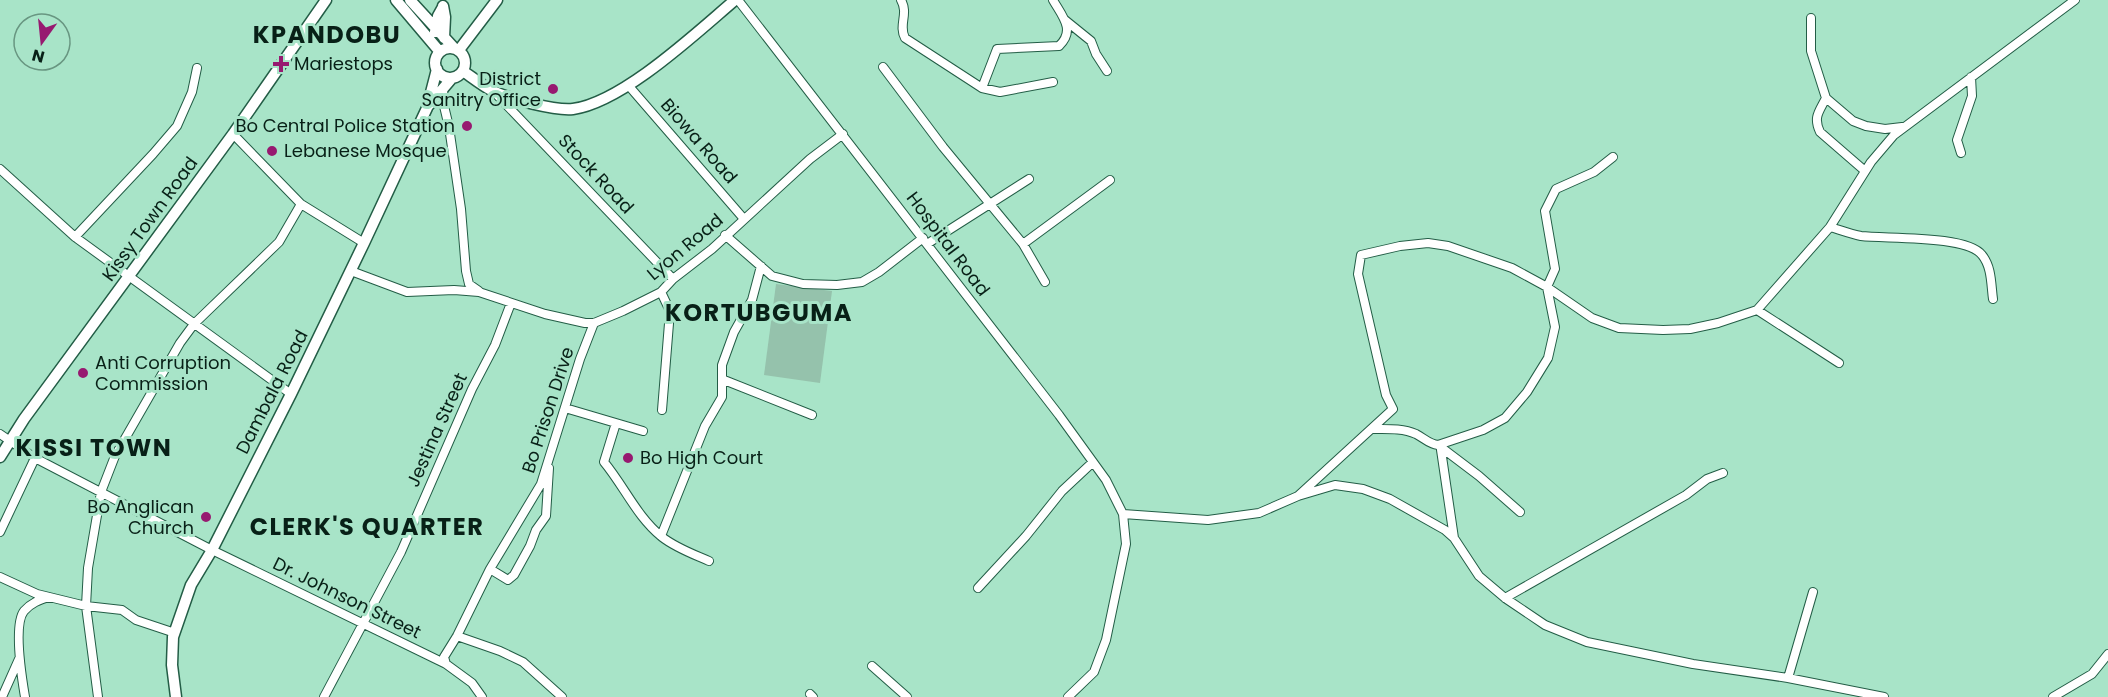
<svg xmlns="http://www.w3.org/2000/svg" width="2108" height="697" viewBox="0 0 2108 697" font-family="Poppins,sans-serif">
  <rect width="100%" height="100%" fill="#a8e4c8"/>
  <path fill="#95c2ac" d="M 776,284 L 832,291 L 820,383 L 764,375 Z"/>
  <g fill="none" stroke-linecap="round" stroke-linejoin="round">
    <defs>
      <path id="street" d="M 738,0 L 1059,415 L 1106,480 L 1123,514 L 1126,544 L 1106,640 L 1094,672 L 1068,697
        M 901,0 C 909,14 898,25 905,38 L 982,88 L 1000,92 L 1053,82
        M 1811,18 L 1811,51 L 1826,98 L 1853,121 L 1866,126 L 1885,129 L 1902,127
        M 1065,20 L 1091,41 L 1096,54 L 1107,71
        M 883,67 L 943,147 L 1023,244 L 1045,282
        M 628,85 L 744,219
        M 982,88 L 997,49 L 1059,46 C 1076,30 1062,16 1053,0
        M 443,89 L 444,106 L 449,127 L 461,209 L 466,271 L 469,284 L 479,291
        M 496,94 L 673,279
        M 1826,98 C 1819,112 1813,117 1820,132 L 1865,171
        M 233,134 L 301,204 L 364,243
        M 1961,153 L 1957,140 L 1972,96 L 1971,77
        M 0,169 L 75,237 L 291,394
        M 1830,227 C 1840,230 1851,234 1861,236 C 1887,239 1967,235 1982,255 C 1992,267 1991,285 1993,299
        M 725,235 L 772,276 L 803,284 L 837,285 L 862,282 L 879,272 L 923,238
        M 75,237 L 153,154 L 177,126 L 192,92 L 197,68
        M 927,244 L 1029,179
        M 1023,244 L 1110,180
        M 351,271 L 407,292 L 454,290 L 479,292 L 545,314 L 585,323 L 594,323 L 623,311 L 661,292 L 673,279 L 712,249 L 810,159 L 843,134
        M 661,292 L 670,311 L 662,410
        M 1757,310 L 1839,363
        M 724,380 L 812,415
        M 565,408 L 643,431
        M 616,423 L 604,462 C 624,486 637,517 662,537 C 676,548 693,554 709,561
        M 1373,429 C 1387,429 1403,428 1416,434 C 1424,438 1429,444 1438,445 L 1479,476 L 1520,512
        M 0,434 L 35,458 L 212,550 L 446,664 L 472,683 L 482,697
        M 1438,445 L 1483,430 L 1505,418 L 1527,392 L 1548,358 L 1555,327 L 1547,287 L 1555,269 L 1545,211 L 1556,189 L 1594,172 L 1613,157
        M 1441,450 L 1454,538
        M 1298,496 L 1393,409 L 1386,395 L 1358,274 L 1361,255 L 1400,246 L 1428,243 L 1448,246 L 1512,268 L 1547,287 L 1592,318 L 1619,328 L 1663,330 L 1690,329 L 1718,323 L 1757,310 L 1830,227 L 1871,162 L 1894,135 L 2075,0
        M 1123,514 L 1208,520 L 1259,513 L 1298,496 L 1335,485 L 1363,489 L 1390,499 L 1445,530 L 1454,538 L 1479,576 L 1505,598 L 1545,625 L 1587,642 L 1693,664 L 1788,678 L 1884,697
        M 0,532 L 35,458
        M 661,536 L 705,426 L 722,397 L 722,365 L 734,332 L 752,300 L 761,266
        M 490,569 L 508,580 L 514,575 L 530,546 L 536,530 L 546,516 L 549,468
        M 0,577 L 37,594 L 86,606 L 122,610 L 136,620 L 175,633
        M 978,588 L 1026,536 L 1062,491 L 1093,462
        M 1505,598 L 1686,495 L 1707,479 L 1723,473
        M 457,636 L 500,651 L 523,662 L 562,697
        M 446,664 L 444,657 L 457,636 L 490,569 L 541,484 L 580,359 L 594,323
        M 872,666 L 907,697
        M 1788,678 L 1813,592
        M 810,694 L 813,697
        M 2,697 L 19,659
        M 25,697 C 22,679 13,625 24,611 C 31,603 39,600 49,597
        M 98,697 L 86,606 L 88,568 L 101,492 L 115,456 L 180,343 L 194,324 L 279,242 L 301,204
        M 324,697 L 401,552 L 472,389 L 495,345 L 511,303
        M 2053,697 L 2092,674 L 2108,654"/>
      <path id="secondary" d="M 396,0 L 440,52
        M 410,0 L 454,48
        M 443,6 L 445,17 L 444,38
        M 435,32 L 438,16 L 443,7
        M435 63a15 15 0 1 1 30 0a15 15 0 1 1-30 0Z
        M 459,50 L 497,0
        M 463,71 C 473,78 483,86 493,91 C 509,99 556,111 573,109 C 623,102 696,33 735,0
        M 429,105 L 452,78
        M 0,457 L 24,419 L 233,134 L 326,0
        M 176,697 L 172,665 L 173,637 L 191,585 L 212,550 L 291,394 L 364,243 L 427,108 L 437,69"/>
    </defs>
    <use href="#street" stroke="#235d46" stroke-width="10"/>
    <use href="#secondary" stroke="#235d46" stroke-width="13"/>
    <use href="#street" stroke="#fff" stroke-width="8"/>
    <use href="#secondary" stroke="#fff" stroke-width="10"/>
  </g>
  <g fill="#971970" stroke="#a8e4c8" stroke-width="2">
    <path d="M278 55h6v6h6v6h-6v6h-6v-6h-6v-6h6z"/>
    <circle cx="553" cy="89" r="6"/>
    <circle cx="467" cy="126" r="6"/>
    <circle cx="272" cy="151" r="6"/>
    <circle cx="83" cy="373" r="6"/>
    <circle cx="628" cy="458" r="6"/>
    <circle cx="206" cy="517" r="6"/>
  </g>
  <g text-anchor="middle" stroke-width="6" stroke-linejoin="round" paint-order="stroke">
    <g font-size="18" fill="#082017" stroke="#a8e4c8" text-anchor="start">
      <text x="294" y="70">Mariestops</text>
      <text x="541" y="85" text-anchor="end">District<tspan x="541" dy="21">Sanitry Office</tspan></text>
      <text x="455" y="132" text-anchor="end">Bo Central Police Station</text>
      <text x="284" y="157">Lebanese Mosque</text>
      <text x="95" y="369">Anti Corruption<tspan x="95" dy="21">Commission</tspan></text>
      <text x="640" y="464">Bo High Court</text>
      <text x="194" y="513" text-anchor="end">Bo Anglican<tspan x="194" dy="21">Church</tspan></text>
    </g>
    <g font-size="18" fill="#082017" stroke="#a8e4c8">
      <text transform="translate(699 141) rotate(49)" y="6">Biowa Road</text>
      <text transform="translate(596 174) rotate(47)" y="6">Stock Road</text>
      <text transform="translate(150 219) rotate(-54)" y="6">Kissy Town Road</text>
      <text transform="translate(948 244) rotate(53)" y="6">Hospital Road</text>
      <text transform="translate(685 247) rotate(-40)" y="6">Lyon Road</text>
      <text transform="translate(272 392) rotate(-63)" y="6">Dambala Road</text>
      <text transform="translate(548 410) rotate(-72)" y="6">Bo Prison Drive</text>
      <text transform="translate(437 430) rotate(-66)" y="6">Jestina Street</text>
      <text transform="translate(347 598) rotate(26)" y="6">Dr. Johnson Street</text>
    </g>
    <g font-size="24" font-weight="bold" letter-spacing="1.5" fill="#082017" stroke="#a8e4c8">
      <text x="327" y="43">KPANDOBU</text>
      <text x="759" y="321">KORTUBGUMA</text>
      <text x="94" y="456">KISSI TOWN</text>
      <text x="367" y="535">CLERK'S QUARTER</text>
    </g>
  </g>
  <g transform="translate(42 42) rotate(195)"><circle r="28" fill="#a8e4c8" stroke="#689681" stroke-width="1.5"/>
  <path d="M0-4.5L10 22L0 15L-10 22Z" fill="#971970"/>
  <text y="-9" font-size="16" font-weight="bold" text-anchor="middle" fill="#082017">N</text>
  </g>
</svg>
